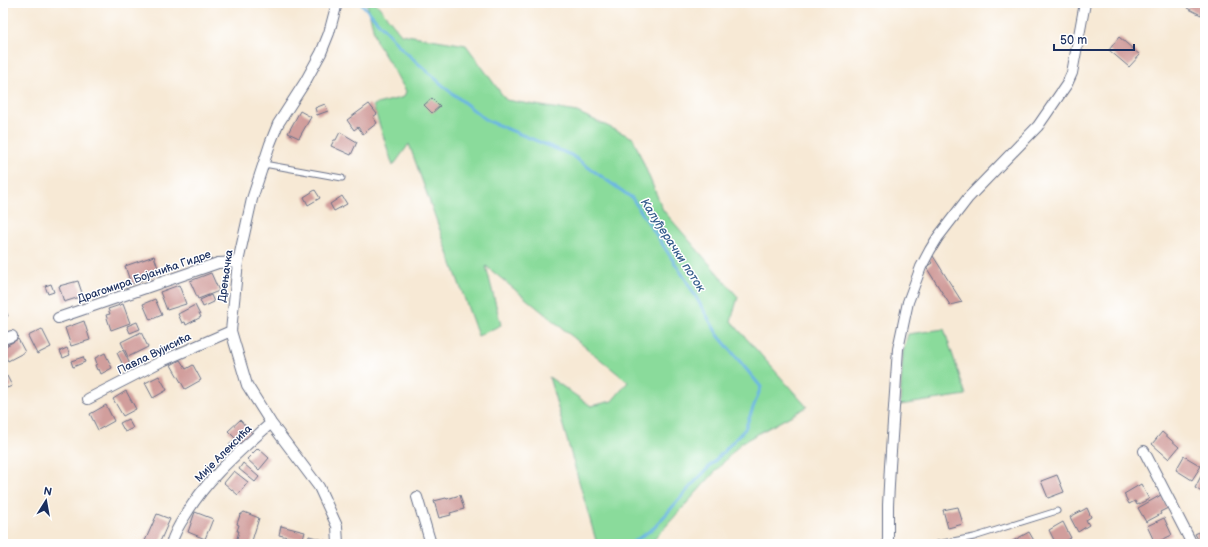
<svg xmlns="http://www.w3.org/2000/svg" width="1208" height="547" viewBox="0 0 1208 547" font-family="'Balsamiq Sans',sans-serif">
  <rect width="100%" height="100%" fill="#fff"/>
  <filter id="ink" filterUnits="userSpaceOnUse"><feTurbulence type="fractalNoise" baseFrequency=".025" numOctaves="2"/><feDisplacementMap in="SourceGraphic" scale="8" xChannelSelector="R" yChannelSelector="G"/><feConvolveMatrix kernelMatrix="1 2 1 2 8 2 1 2 1" color-interpolation-filters="sRGB"/></filter>
  <filter id="wash" filterUnits="userSpaceOnUse"><feTurbulence type="fractalNoise" baseFrequency=".012" numOctaves="4" result="noise"/><feDisplacementMap in="SourceGraphic" scale="16" xChannelSelector="R" yChannelSelector="G"/><feGaussianBlur stdDeviation="0.9" result="paint"/><feColorMatrix in="noise" values="0 0 0 0 0 0 0 0 0 0 0 0 0 0 0 0 0 1.4 0 .05"/><feComposite in="paint" operator="in"/></filter>
  <g filter="url(#wash)">
    <rect width="100%" height="100%" fill="#f7e9d5"/>
    <path fill="#8adb9b" stroke="#52857c" d="M 367,3 L 376,3 L 401,34 L 466,45 L 506,100 L 577,112 L 633,138 L 663,210 L 738,297 L 731,321 L 807,407 L 741,443 L 650,544 L 597,544 L 549,377 L 591,406 L 612,401 L 628,382 L 486,266 L 501,325 L 478,336 L 409,144 L 393,166 L 373,105 L 404,97 L 406,91 L 376,41 Z
      M 944,329 L 966,395 L 900,405 L 903,352 L 908,334 Z"/>
    <g fill="none" stroke-linecap="round" stroke-linejoin="round">
      <path stroke="#6cb6e4" stroke-width="3" d="M 361,3 L 402,49 L 447,89 L 486,120 L 571,155 L 632,198 L 686,280 L 718,335 L 761,387 L 745,429 L 691,486 L 654,528 L 630,544"/>
    </g>
    <g id="blocks">
      <path fill="#d19e9c" d="M 1189,3 L 1205,3 L 1205,7 L 1201,15 L 1187,8 Z
        M 1119,37 L 1140,55 L 1129,67 L 1109,50 Z
        M 432,98 L 440,106 L 432,113 L 424,105 Z
        M 325,104 L 328,111 L 317,115 L 315,108 Z
        M 369,104 L 377,114 L 373,117 L 377,123 L 363,134 L 358,127 L 354,130 L 347,120 Z
        M 300,111 L 311,117 L 299,138 L 288,133 Z
        M 340,132 L 357,142 L 351,155 L 331,146 L 334,140 L 336,140 Z
        M 315,190 L 320,198 L 308,205 L 304,197 Z
        M 342,196 L 347,204 L 334,211 L 330,204 Z
        M 154,256 L 160,274 L 131,284 L 125,266 Z
        M 933,256 L 962,302 L 950,305 L 926,267 L 932,263 L 929,259 Z
        M 211,273 L 219,291 L 198,299 L 190,281 Z
        M 78,281 L 83,296 L 64,302 L 59,286 Z
        M 51,284 L 54,292 L 48,294 L 45,286 Z
        M 179,285 L 186,304 L 167,310 L 160,292 Z
        M 211,295 L 214,302 L 203,307 L 200,300 Z
        M 155,299 L 162,315 L 150,320 L 143,304 Z
        M 3,304 L 8,316 L 3,319 Z
        M 123,304 L 130,323 L 111,330 L 106,315 L 110,314 L 108,309 Z
        M 195,305 L 201,317 L 186,325 L 185,322 L 182,323 L 178,314 Z
        M 84,321 L 90,340 L 71,346 L 65,328 Z
        M 137,322 L 140,329 L 130,333 L 127,326 Z
        M 42,329 L 51,347 L 37,354 L 28,336 Z
        M 141,332 L 148,347 L 128,357 L 121,342 Z
        M 18,339 L 25,352 L 8,361 L 3,352 L 6,351 L 4,347 Z
        M 67,348 L 70,355 L 63,358 L 60,351 Z
        M 123,350 L 130,364 L 124,367 L 117,353 Z
        M 105,353 L 112,368 L 101,374 L 99,369 L 97,370 L 95,365 L 97,364 L 95,358 Z
        M 83,357 L 85,362 L 73,367 L 71,361 Z
        M 180,360 L 186,369 L 193,365 L 201,380 L 185,389 L 171,365 Z
        M 7,376 L 12,386 L 7,388 L 3,381 L 3,378 Z
        M 159,376 L 167,390 L 153,398 L 145,383 Z
        M 126,391 L 136,409 L 123,416 L 113,399 Z
        M 106,405 L 114,421 L 98,430 L 90,414 Z
        M 128,419 L 133,428 L 125,432 L 120,423 Z
        M 240,420 L 252,433 L 241,444 L 228,431 Z
        M 1162,432 L 1179,447 L 1169,459 L 1152,444 Z
        M 234,440 L 240,446 L 227,457 L 223,453 L 230,446 L 229,445 Z
        M 258,448 L 269,458 L 259,470 L 247,459 Z
        M 1184,456 L 1201,466 L 1192,480 L 1176,470 Z
        M 243,463 L 259,477 L 255,482 L 239,469 Z
        M 1205,468 L 1205,494 L 1195,488 Z
        M 234,471 L 248,482 L 238,495 L 224,483 Z
        M 1057,475 L 1064,492 L 1048,498 L 1041,481 Z
        M 1141,484 L 1149,499 L 1137,505 L 1135,501 L 1129,504 L 1124,494 Z
        M 460,495 L 464,509 L 450,513 L 451,515 L 439,518 L 434,501 L 446,498 L 447,499 Z
        M 1161,495 L 1168,508 L 1160,512 L 1161,514 L 1146,522 L 1138,508 Z
        M 958,507 L 963,524 L 948,528 L 943,510 Z
        M 1087,508 L 1091,517 L 1086,520 L 1089,525 L 1078,532 L 1070,517 Z
        M 195,512 L 213,519 L 205,539 L 188,532 Z
        M 244,512 L 259,518 L 251,544 L 242,544 L 236,542 L 239,531 L 237,531 L 239,525 L 237,524 L 240,515 Z
        M 157,514 L 170,519 L 159,544 L 152,544 L 145,541 Z
        M 1164,518 L 1172,535 L 1155,543 L 1147,526 Z
        M 1063,522 L 1071,538 L 1060,544 L 1056,544 L 1049,530 Z
        M 281,526 L 305,532 L 303,539 L 297,538 L 296,539 L 279,535 Z
        M 1205,529 L 1205,542 L 1201,544 L 1195,534 Z
        M 1029,532 L 1036,544 L 1012,544 L 1011,542 Z
        M 309,536 L 328,541 L 327,544 L 307,544 Z"/>
    </g>
  </g>
  <g filter="url(#ink)">
    <use href="#blocks" fill-opacity="0" stroke="#687088" stroke-width="1"/>
    <g fill="none" stroke-linecap="round" stroke-linejoin="round">
      <defs>
        <path id="lane" d="M 264,164 L 342,178
          M 937,544 L 974,537 L 1057,511"/>
        <path id="street" d="M 337,3 L 329,33 L 321,53 L 305,82 L 278,124 L 270,144 L 252,199 L 238,262 L 231,331 L 247,385 L 271,423 L 319,487 L 337,526 L 338,544
          M 58,318 L 218,263 L 238,262
          M 3,339 L 12,336
          M 88,399 L 160,362 L 231,331
          M 1144,451 L 1192,544
          M 417,497 L 431,544
          M 171,544 C 174,534 179,525 185,516 C 208,477 238,453 271,423
          M 888,544 L 888,505 L 890,466 L 898,349 L 908,302 L 921,267 L 930,250 L 938,237 L 968,198 L 1038,126 L 1067,84 L 1072,73 L 1085,3"/>
      </defs>
      <use href="#lane" stroke="#687088" stroke-width="7"/>
      <use href="#street" stroke="#687088" stroke-width="12"/>
      <use href="#lane" stroke="#fff" stroke-width="5"/>
      <use href="#street" stroke="#fff" stroke-width="10"/>
    </g>
  </g>
  <g text-anchor="middle" stroke-width="3" stroke-linejoin="round" paint-order="stroke">
    <g font-size="11" fill="#1b2f5e" stroke="#fff">
      <text transform="translate(144 276) rotate(-19)" y="4">Драгомира Бојанића Гидре</text>
      <text transform="translate(225 276) rotate(-82)" y="4">Дрењачка</text>
      <text transform="translate(154 353) rotate(-26)" y="4">Павла Вујисића</text>
      <text transform="translate(223 453) rotate(-45)" y="4">Мије Алексића</text>
    </g>
    <g font-size="12" font-style="italic" fill="#375e8d" stroke="#fff">
      <text transform="translate(673 245) rotate(57)" y="4">Калуђерачки поток</text>
    </g>
  </g>
  <rect width="1208" height="547" fill="none" stroke="#fff" stroke-width="16"/>
  <g transform="translate(46 501) rotate(11)" stroke="#ffffff" stroke-width="3" paint-order="stroke">
  <path d="M0-3L7 15L0 10L-7 15Z" fill="#1b2f5e"/>
  <text y="-6" font-size="11" font-weight="bold" text-anchor="middle" fill="#1b2f5e">N</text>
  </g>
  <path d="M1054 44v6h80v-6" fill="none" stroke="#1b2f5e" stroke-width="2"/>
  <text x="1060" y="44" font-size="12" fill="#1b2f5e" stroke="#ffffff" stroke-width="3" paint-order="stroke">50 m</text>
</svg>
